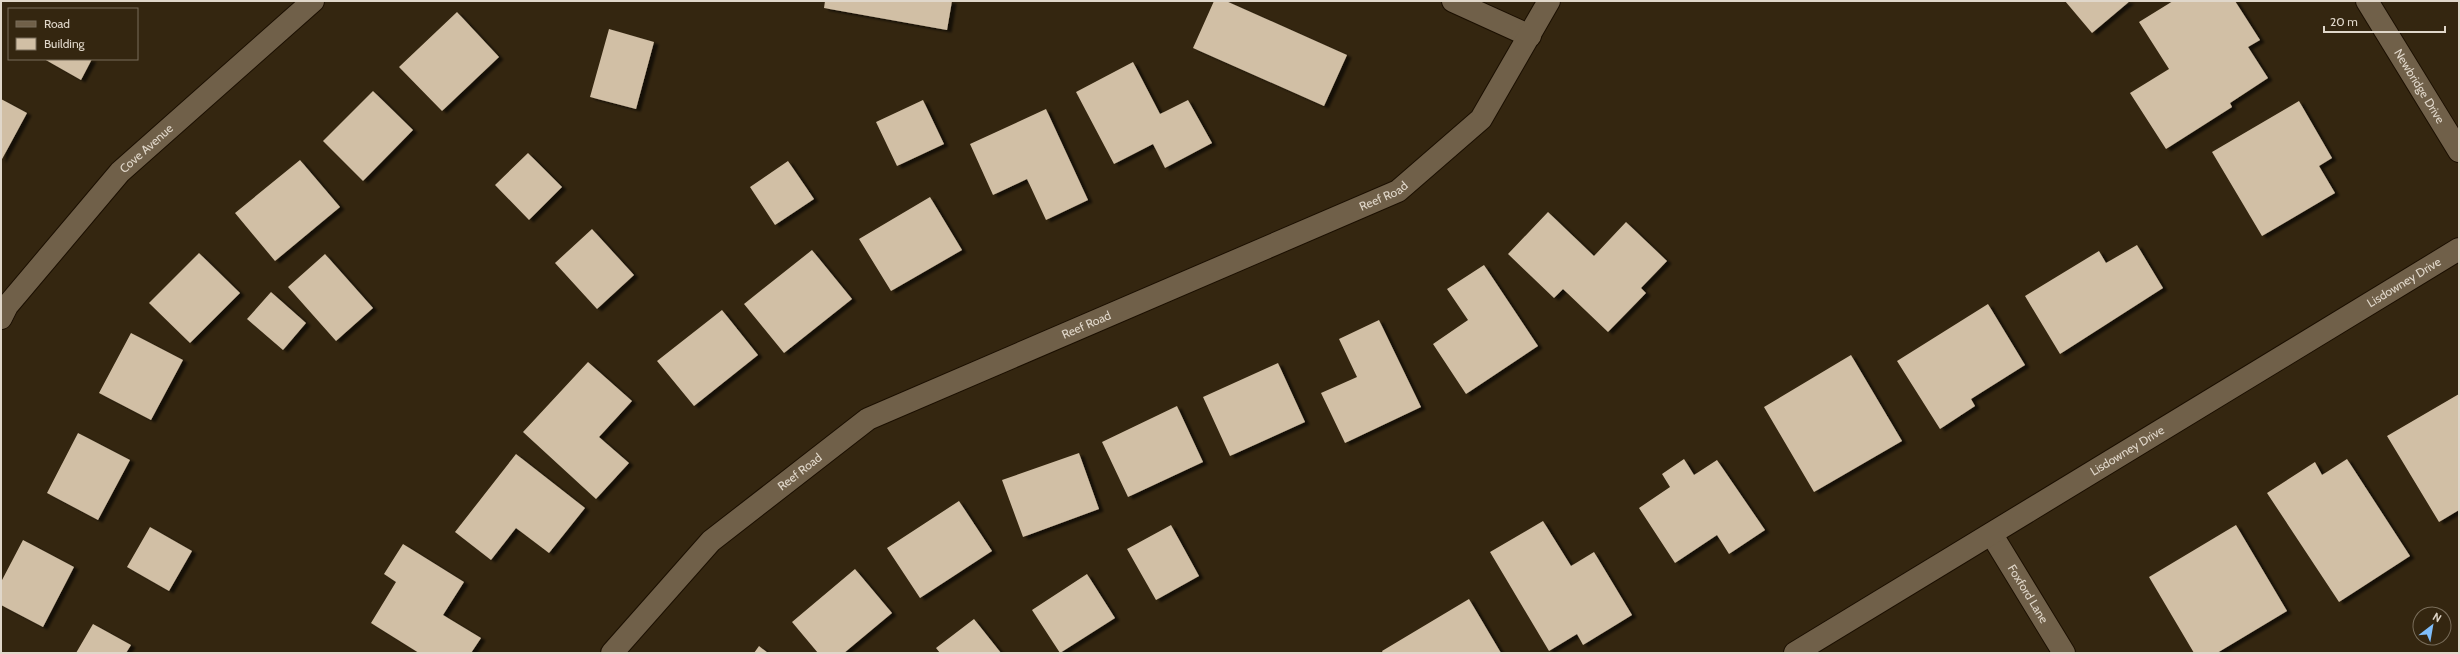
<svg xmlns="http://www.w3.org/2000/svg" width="2460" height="654" viewBox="0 0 2460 654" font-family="Cabin,sans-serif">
  <defs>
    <filter id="shadow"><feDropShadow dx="4.5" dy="2.5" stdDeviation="1" flood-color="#0009"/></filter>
  </defs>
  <rect width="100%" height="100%" fill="#342610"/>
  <path fill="#d1bfa5" filter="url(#shadow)" d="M 825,1 L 952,1 L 947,30 L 824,8 Z
    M 1214,1 L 1226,1 L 1347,55 L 1324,106 L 1193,48 Z
    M 2065,1 L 2130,1 L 2092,33 Z
    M 2173,1 L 2235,1 L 2260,40 L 2248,47 L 2268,78 L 2230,103 L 2232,107 L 2166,149 L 2130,93 L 2169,69 L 2139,22 Z
    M 457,12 L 499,57 L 442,111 L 399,67 Z
    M 609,29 L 654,42 L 636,109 L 590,97 Z
    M 44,59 L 92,59 L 81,80 Z
    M 1133,62 L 1160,114 L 1188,100 L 1212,143 L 1165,168 L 1153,144 L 1114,164 L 1076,92 Z
    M 373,91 L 413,130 L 363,181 L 323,141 Z
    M 1,99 L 27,113 L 1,161 Z
    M 923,100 L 944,144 L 897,166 L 876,122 Z
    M 2299,101 L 2332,158 L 2319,166 L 2335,193 L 2262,236 L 2212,152 Z
    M 1046,109 L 1088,200 L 1046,220 L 1027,179 L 993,195 L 970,144 Z
    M 528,153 L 562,187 L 529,220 L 495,185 Z
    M 300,160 L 340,207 L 275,261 L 235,213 Z
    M 788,161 L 814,199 L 775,225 L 750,187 Z
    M 930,197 L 962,250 L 891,291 L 859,239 Z
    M 1548,212 L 1594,256 L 1626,222 L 1667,261 L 1641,288 L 1646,293 L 1608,332 L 1563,289 L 1554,298 L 1508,254 Z
    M 592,229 L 634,275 L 597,309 L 555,263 Z
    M 2137,245 L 2163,288 L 2060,354 L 2025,296 L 2099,251 L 2106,263 Z
    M 812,250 L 852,299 L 784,353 L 744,304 Z
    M 199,253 L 240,293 L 190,343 L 149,303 Z
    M 325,254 L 373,308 L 336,341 L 288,287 Z
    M 1484,265 L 1538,346 L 1466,394 L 1433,344 L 1468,320 L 1447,289 Z
    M 271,292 L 306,323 L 283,350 L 247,319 Z
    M 1988,304 L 2025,365 L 1971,399 L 1975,406 L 1940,429 L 1897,361 Z
    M 722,310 L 758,355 L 694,406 L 657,361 Z
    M 1379,320 L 1421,407 L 1345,443 L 1321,393 L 1357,377 L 1339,339 Z
    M 131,333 L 183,360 L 151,420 L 99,393 Z
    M 1851,355 L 1902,441 L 1814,492 L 1764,407 Z
    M 588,362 L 632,401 L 599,437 L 629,463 L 596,499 L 523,432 Z
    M 1278,363 L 1305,422 L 1230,456 L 1203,397 Z
    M 2459,394 L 2459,510 L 2439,522 L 2387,436 Z
    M 1177,406 L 1203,462 L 1128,497 L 1102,442 Z
    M 78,433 L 130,460 L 98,520 L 47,493 Z
    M 1079,453 L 1099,509 L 1023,537 L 1002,480 Z
    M 516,454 L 585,508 L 549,553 L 516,528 L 491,560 L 455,532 Z
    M 1684,459 L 1694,475 L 1717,460 L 1765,530 L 1729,554 L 1717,535 L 1675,563 L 1639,508 L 1670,487 L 1662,474 Z
    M 2347,459 L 2410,556 L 2339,602 L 2267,493 L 2315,462 L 2322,475 Z
    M 959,501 L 992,551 L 920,598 L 887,548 Z
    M 1543,521 L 1571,566 L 1594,552 L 1632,615 L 1583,645 L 1577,634 L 1549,651 L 1490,552 Z
    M 1171,525 L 1199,576 L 1156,600 L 1127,549 Z
    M 2236,525 L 2287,611 L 2217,653 L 2194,653 L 2149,577 Z
    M 150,527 L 192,551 L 169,591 L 127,567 Z
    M 23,540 L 74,567 L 43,627 L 1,605 L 1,582 Z
    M 403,544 L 464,582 L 443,615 L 481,638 L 471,653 L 419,653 L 371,623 L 396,582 L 384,574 Z
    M 855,569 L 892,613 L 844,653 L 818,653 L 792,622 Z
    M 1087,574 L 1115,618 L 1060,653 L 1032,610 Z
    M 1469,599 L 1501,653 L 1383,653 L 1382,651 Z
    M 974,619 L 1001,653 L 940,653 L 936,648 Z
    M 93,624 L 131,645 L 126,653 L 76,653 Z
    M 759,646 L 768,653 L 754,653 Z"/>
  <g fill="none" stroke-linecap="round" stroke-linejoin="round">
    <defs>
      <g id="street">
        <path d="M 1453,1 L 1530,36"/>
        <path id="s1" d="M 2367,1 L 2459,151"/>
        <path id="s2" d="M 1,318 L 7,306 L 120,172 L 313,1"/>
        <path id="s3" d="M 1992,535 L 2064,653"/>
        <path id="s4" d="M 612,653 L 711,541 L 868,419 L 1398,191 L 1481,119 L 1549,1"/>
        <path id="s5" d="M 1795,653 L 2459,249"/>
      </g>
    </defs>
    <use href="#street" stroke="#1b0f00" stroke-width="24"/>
    <use href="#street" stroke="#706049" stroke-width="22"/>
  </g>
  <g text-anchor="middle" stroke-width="4" stroke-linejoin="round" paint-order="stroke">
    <g font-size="12" fill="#e0d7ca" stroke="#342610">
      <text dy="4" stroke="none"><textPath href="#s1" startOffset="100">Newbridge Drive</textPath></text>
      <text dy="4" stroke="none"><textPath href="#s2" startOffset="224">Cove Avenue</textPath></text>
      <text dy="4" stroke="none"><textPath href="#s4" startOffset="910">Reef Road</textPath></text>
      <text dy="4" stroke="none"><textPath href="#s5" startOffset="713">Lisdowney Drive</textPath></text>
      <text dy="4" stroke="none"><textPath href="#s4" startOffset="586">Reef Road</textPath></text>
      <text dy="4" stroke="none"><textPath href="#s5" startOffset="389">Lisdowney Drive</textPath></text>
      <text dy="4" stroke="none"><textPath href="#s4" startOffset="262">Reef Road</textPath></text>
      <text dy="4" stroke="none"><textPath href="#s3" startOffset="69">Foxford Lane</textPath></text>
    </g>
  </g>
  <rect width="2460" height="654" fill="none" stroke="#e0d7ca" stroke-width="4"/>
  <rect x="8" y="8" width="130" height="52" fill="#342610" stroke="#796d5a"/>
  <rect x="16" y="21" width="20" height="6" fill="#706049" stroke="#796d5a"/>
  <text x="44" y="28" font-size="12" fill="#e0d7ca">Road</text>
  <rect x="16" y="38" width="20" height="12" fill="#d1bfa5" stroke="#796d5a"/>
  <text x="44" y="48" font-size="12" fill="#e0d7ca">Building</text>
  <g transform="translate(2432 626) rotate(31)"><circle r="19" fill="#342610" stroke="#796d5a"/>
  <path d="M0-3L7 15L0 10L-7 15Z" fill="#7fbdfa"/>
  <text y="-6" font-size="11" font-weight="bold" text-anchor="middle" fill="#e0d7ca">N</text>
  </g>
  <path d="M2324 26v6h121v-6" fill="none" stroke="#e0d7ca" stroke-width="2"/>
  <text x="2330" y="26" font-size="12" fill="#e0d7ca" stroke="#342610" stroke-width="3" paint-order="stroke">20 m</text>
</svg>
